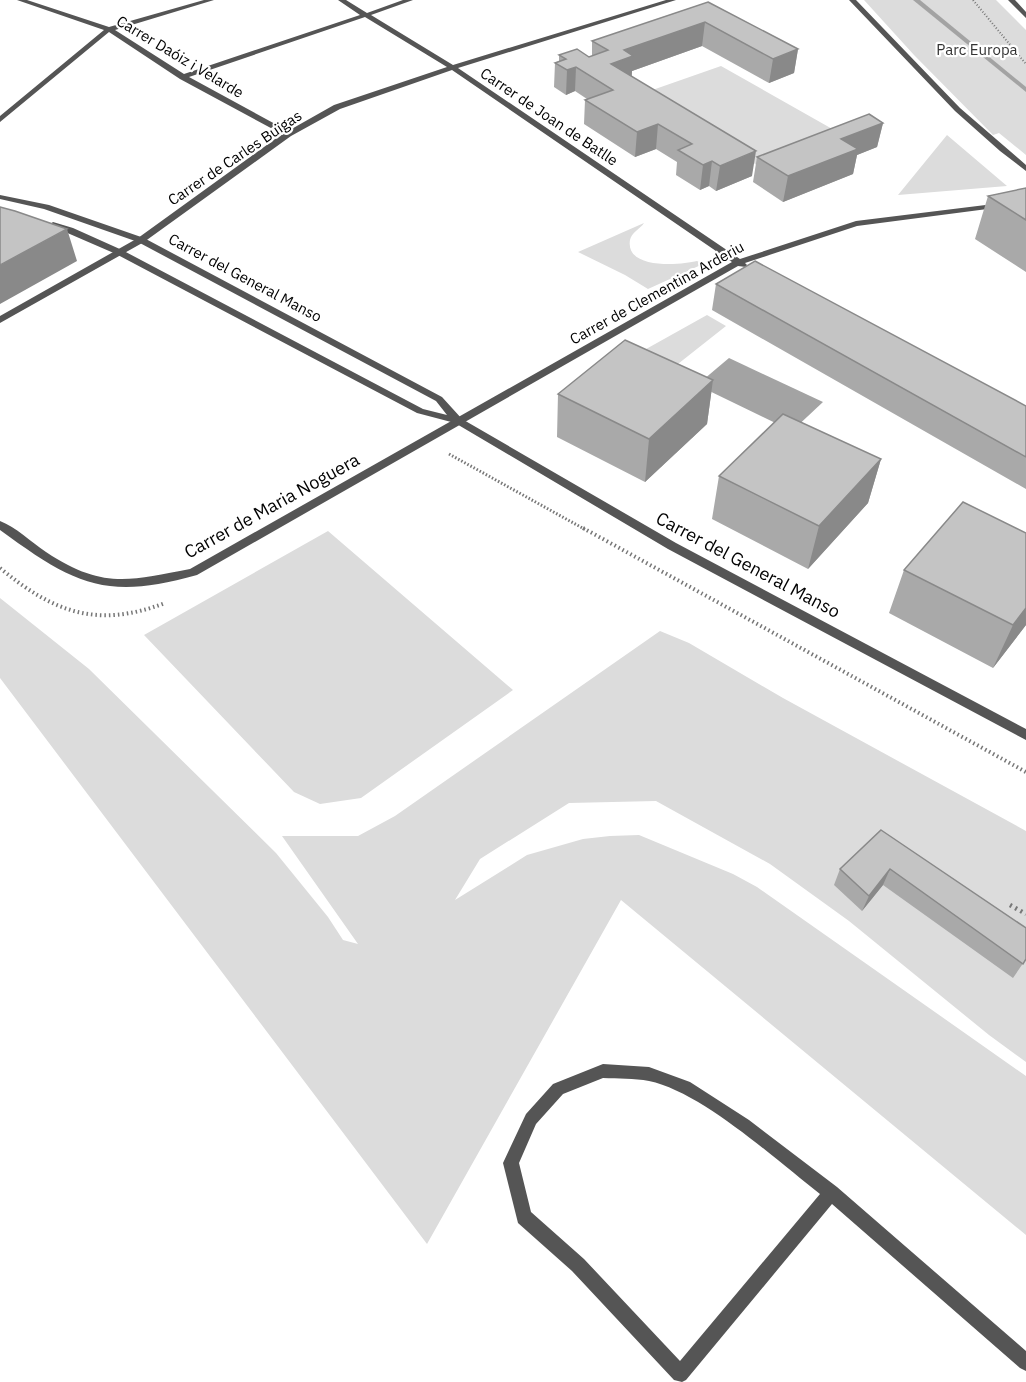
<svg xmlns="http://www.w3.org/2000/svg" width="1026" height="1382" viewBox="0 0 1026 1382" font-family="'IBM Plex Sans',sans-serif">
  <rect width="100%" height="100%" fill="#fff"/>
  <path fill="#dcdcdc" d="M 864,0 L 996,0 L 1026,30 L 1026,155 L 999,133 L 993,135 L 914,55 Z
    M 721,66 L 850,139 L 768,172 L 641,94 Z
    M 947,135 L 1007,186 L 898,195 Z
    M 644,223 C 641,228 631,233 630,240 C 625,270 681,265 697,261 L 703,264 L 648,289 L 625,275 L 578,252 Z
    M 707,315 L 726,326 L 664,375 L 630,358 Z
    M 328,531 L 513,690 L 361,798 L 320,804 L 294,792 L 144,635 Z
    M 0,598 L 89,669 L 276,853 L 328,917 L 343,940 L 358,944 L 282,836 L 358,836 L 395,816 L 660,631 L 689,643 L 783,698 L 1026,831 L 1026,1062 L 989,1035 L 849,921 L 770,864 L 656,801 L 569,803 L 480,859 L 455,900 L 527,855 L 583,839 L 610,836 L 639,835 L 733,874 L 757,887 L 1026,1076 L 1026,1235 L 621,900 L 427,1244 L 0,678 Z"/>
  <path fill="#a3a3a3" d="M 729,358 L 823,402 L 792,431 L 697,385 Z"/>
  <g fill="none" stroke-linecap="round" stroke-linejoin="round">
    <path fill="#a3a3a3" fill-rule="evenodd" d="M 913,0 L 920,0 L 1026,87 L 1026,92 Z"/>
    <path stroke="#777" stroke-width="2" stroke-dasharray="1 2" stroke-linecap="butt" d="M 973,0 L 1026,64"/>
    <path stroke="#777" stroke-width="3" stroke-dasharray="1.5 2" stroke-linecap="butt" d="M 449,454 L 586,530"/>
    <path stroke="#777" stroke-width="4" stroke-dasharray="1.5 3" stroke-linecap="butt" d="M 583,528 L 1026,772
      M 0,568 C 53,612 97,629 165,603"/>
    <path stroke="#777" stroke-width="4.5" stroke-dasharray="2 4" stroke-linecap="butt" d="M 1010,905 L 1026,914"/>
    <path fill="#555" fill-rule="evenodd" d="M 603,1064 L 649,1067 L 690,1082 L 749,1120 L 837,1187 L 1026,1351 L 1026,1371 L 1020,1368 L 832,1204 L 686,1380 L 682,1382 L 674,1380 L 572,1271 L 518,1223 L 503,1163 L 526,1114 L 553,1084 ZM 603,1078 C 618,1079 634,1078 649,1081 C 702,1092 776,1160 820,1194 L 680,1361 L 584,1259 L 531,1212 L 519,1163 L 536,1124 L 563,1094 Z"/>
    <path fill="#555" fill-rule="evenodd" d="M 17,0 L 27,0 L 109,27 L 204,0 L 214,0 L 115,30 L 184,74 L 360,15 L 338,0 L 346,0 L 367,13 L 403,0 L 413,0 L 371,15 L 453,65 L 666,0 L 676,0 L 458,68 L 740,259 L 856,221 L 1026,200 L 1026,204 L 857,226 L 745,263 L 747,265 L 746,267 L 738,266 L 197,575 C 105,601 74,584 0,530 L 0,521 C 16,527 31,542 46,552 C 102,589 128,581 190,569 L 732,262 L 452,70 L 340,109 L 291,136 L 144,242 L 0,323 L 0,316 L 138,238 L 282,134 L 180,79 L 109,32 L 0,122 L 0,116 L 104,30 ZM 365,17 L 447,67 L 334,105 L 288,131 L 189,77 Z
      M 849,0 L 856,0 L 960,108 L 1026,165 L 1026,171 L 1000,151 L 955,111 Z
      M 1008,0 L 1015,0 L 1026,12 L 1026,18 Z"/>
    <path fill="#555" fill-rule="evenodd" d="M 0,195 L 49,205 L 144,238 L 442,397 L 462,419 L 676,543 L 1026,729 L 1026,740 L 668,549 L 455,423 L 417,413 L 116,254 L 49,225 L 53,222 L 73,228 L 122,250 L 423,409 L 447,415 L 436,401 L 138,242 L 44,209 L 0,199 Z"/>
  </g>
  <path fill="#a9a9a9" d="M 708,2 L 798,49 L 794,73 L 769,83 L 702,46 L 632,71 L 632,76 L 752,176 L 716,191 L 709,186 L 700,190 L 676,175 L 677,162 L 656,149 L 635,157 L 584,124 L 585,100 L 587,99 L 575,91 L 566,95 L 554,87 L 555,63 L 559,61 L 559,55 L 589,57 L 592,56 L 592,41 Z
    M 883,123 L 877,147 L 857,155 L 853,174 L 783,202 L 753,182 L 757,157 Z
    M 1026,188 L 1026,272 L 975,239 L 988,196 Z
    M 716,284 L 1026,406 L 1026,489 L 712,310 Z
    M 713,380 L 707,424 L 645,482 L 557,437 L 558,394 Z
    M 881,459 L 868,503 L 808,569 L 712,519 L 719,476 Z
    M 904,570 L 1026,625 L 993,668 L 889,613 Z
    M 881,830 L 1026,959 L 1013,978 L 883,885 L 862,911 L 834,885 L 840,869 Z"/>
  <path fill="#898989" d="M 705,22 L 702,46 L 632,71 L 631,80 L 611,64 L 624,50 Z
    M 798,49 L 794,73 L 769,83 L 773,59 Z
    M 576,67 L 575,91 L 566,95 L 567,70 Z
    M 883,123 L 877,147 L 857,155 L 853,174 L 783,202 L 788,176 L 841,139 Z
    M 658,124 L 656,149 L 635,157 L 637,132 Z
    M 756,151 L 752,176 L 716,191 L 720,166 Z
    M 712,161 L 709,186 L 700,190 L 703,165 Z
    M 67,229 L 77,261 L 0,304 L 0,265 Z
    M 713,380 L 707,424 L 645,482 L 649,439 Z
    M 881,459 L 868,503 L 808,569 L 819,526 Z
    M 1026,608 L 1026,625 L 993,668 L 1013,625 Z
    M 890,869 L 883,885 L 862,911 L 869,896 Z"/>
  <path fill="#c4c4c4" stroke="#898989" stroke-width="1.5" d="M 708,2 L 798,49 L 773,59 L 705,22 L 624,50 L 633,56 L 611,64 L 756,151 L 720,166 L 712,161 L 703,165 L 678,150 L 692,144 L 658,124 L 637,132 L 585,100 L 613,90 L 576,67 L 567,70 L 555,63 L 566,59 L 559,55 L 577,49 L 589,57 L 608,50 L 592,41 Z
    M 869,114 L 883,123 L 841,139 L 858,149 L 788,176 L 757,157 Z
    M 1026,188 L 1026,220 L 988,196 Z
    M 0,207 L 15,211 L 67,229 L 0,265 Z
    M 755,261 L 1026,406 L 1026,457 L 716,284 Z
    M 625,340 L 713,380 L 649,439 L 558,394 Z
    M 783,414 L 881,459 L 819,526 L 719,476 Z
    M 963,502 L 1026,533 L 1026,608 L 1013,625 L 904,570 Z
    M 881,830 L 1026,928 L 1026,959 L 1023,964 L 890,869 L 869,896 L 840,869 Z"/>
  <g text-anchor="middle" stroke-width="4.5" stroke-linejoin="round" paint-order="stroke">
    <g font-size="15" fill="#333" stroke="#fff">
      <text x="977" y="55">Parc Europa</text>
    </g>
    <g font-size="15" fill="#000" stroke="#fff">
      <text transform="translate(180 57) rotate(31)" y="5">Carrer Daóiz i Velarde</text>
      <text transform="translate(549 117) rotate(34)" y="5">Carrer de Joan de Batlle</text>
      <text transform="translate(235 158) rotate(-34)" y="5">Carrer de Carles Buïgas</text>
      <text transform="translate(245 278) rotate(28)" y="5">Carrer del General Manso</text>
      <text transform="translate(657 293) rotate(-29)" y="5">Carrer de Clementina Arderiu</text>
    </g>
    <g font-size="18" fill="#000" stroke="#fff">
      <text transform="translate(272 506) rotate(-29)" y="6">Carrer de Maria Noguera</text>
      <text transform="translate(748 565) rotate(28)" y="6">Carrer del General Manso</text>
    </g>
  </g>
</svg>
